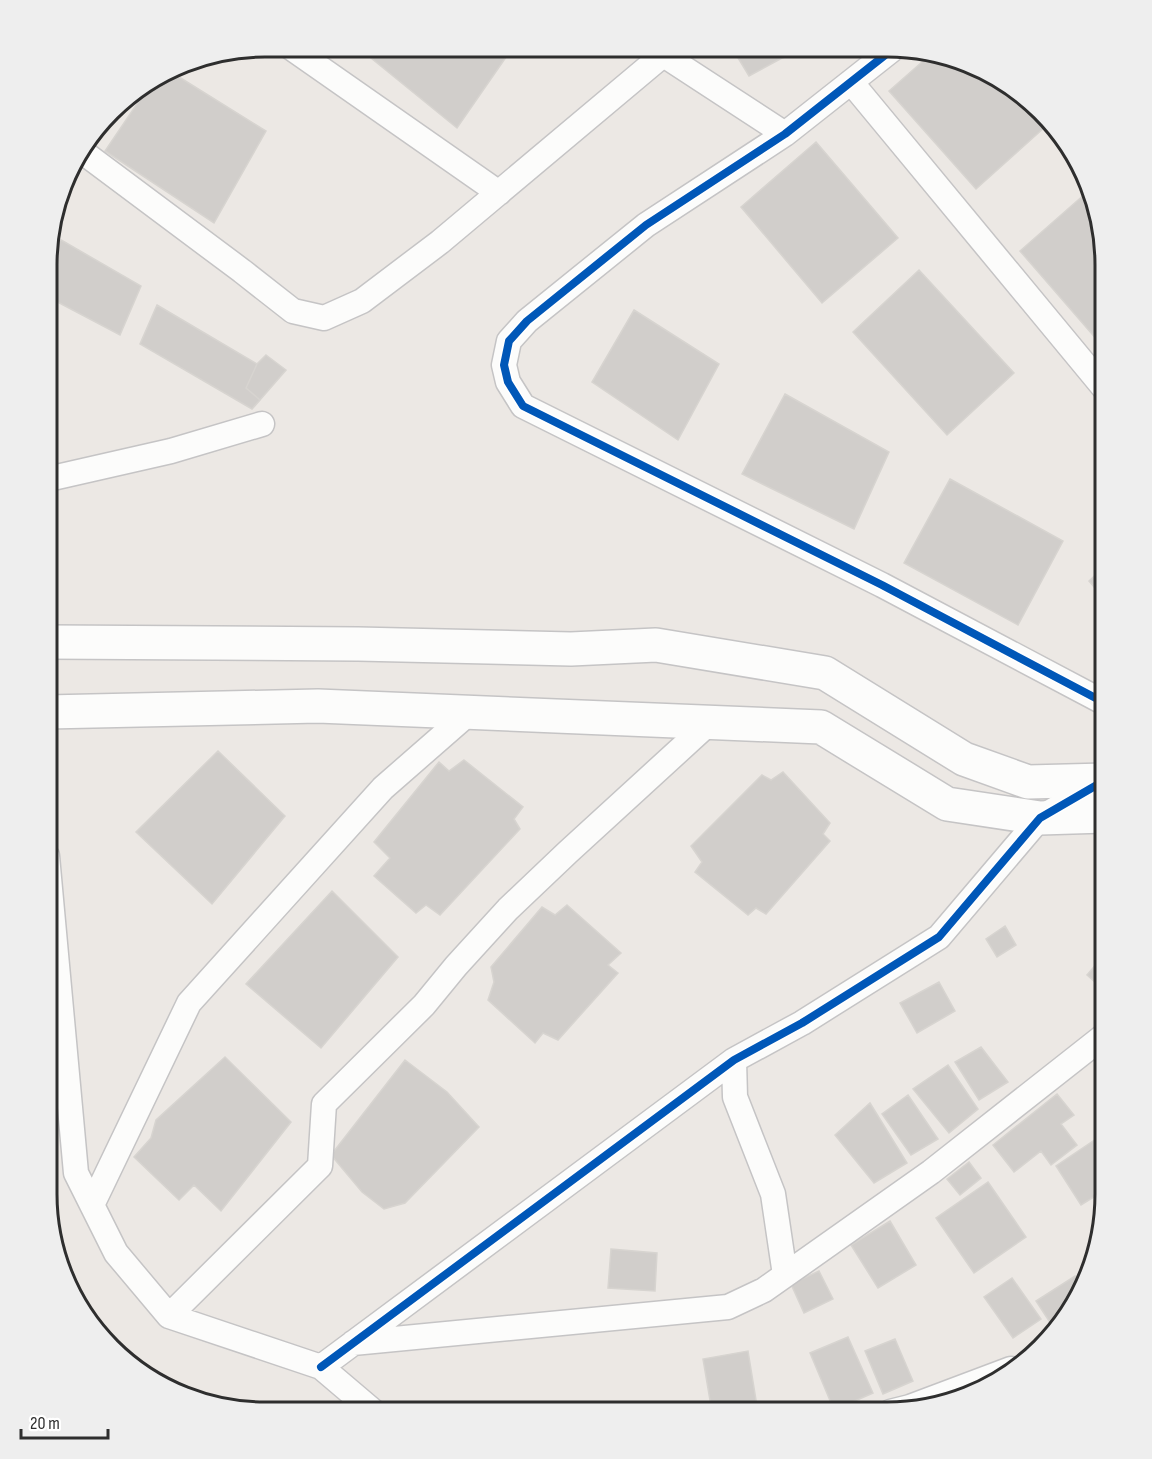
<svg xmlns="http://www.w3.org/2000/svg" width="1152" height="1459" viewBox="0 0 1152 1459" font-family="'Sofia Sans Condensed',sans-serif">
  <rect width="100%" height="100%" fill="#ece8e4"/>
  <path fill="#d1cecb" stroke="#d7d4d0" stroke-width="1.5" d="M 361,47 L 513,47 L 457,128 L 360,49 Z
    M 732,48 L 814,48 L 782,58 L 749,76 Z
    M 931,54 L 1005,82 L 1045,127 L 976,189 L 889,91 Z
    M 171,72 L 266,131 L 214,223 L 105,151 L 151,83 Z
    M 816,142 L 898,238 L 822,303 L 741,207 Z
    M 1086,193 L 1105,264 L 1105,349 L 1020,251 Z
    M 49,233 L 141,286 L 120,335 L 48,297 Z
    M 919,270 L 1014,373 L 947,435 L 853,332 Z
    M 157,305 L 257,364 L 246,388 L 260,400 L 252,409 L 140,344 Z
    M 634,310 L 719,364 L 678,440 L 592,382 Z
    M 266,355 L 286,370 L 260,400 L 246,388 L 257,364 Z
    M 785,394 L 889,452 L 854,529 L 742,474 Z
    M 950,479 L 1063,541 L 1018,625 L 904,563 Z
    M 1105,566 L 1105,600 L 1089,581 Z
    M 218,751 L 285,816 L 212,904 L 136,832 Z
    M 464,760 L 523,807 L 514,819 L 520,829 L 440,915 L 426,905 L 416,913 L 374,876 L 390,858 L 374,842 L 439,762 L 449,771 Z
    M 783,772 L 830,823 L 823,834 L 830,841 L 766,914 L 756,908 L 748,915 L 695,872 L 702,862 L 691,846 L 762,775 L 771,780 Z
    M 332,891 L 398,957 L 321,1048 L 246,984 Z
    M 567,905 L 621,953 L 608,965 L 618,973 L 558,1040 L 543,1033 L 535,1043 L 488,1000 L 494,982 L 491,967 L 542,907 L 555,915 Z
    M 1005,926 L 1016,945 L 997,957 L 986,939 Z
    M 1105,954 L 1105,991 L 1087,975 Z
    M 939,982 L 955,1011 L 917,1033 L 900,1003 Z
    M 981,1047 L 1008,1082 L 979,1100 L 955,1062 Z
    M 225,1057 L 291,1122 L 221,1211 L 194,1185 L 179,1200 L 134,1157 L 151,1138 L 156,1120 Z
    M 405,1060 L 447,1092 L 479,1127 L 405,1203 L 384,1209 L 362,1192 L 331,1155 Z
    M 948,1065 L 978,1109 L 949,1133 L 913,1089 Z
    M 1057,1094 L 1074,1115 L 1061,1124 L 1077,1145 L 1051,1165 L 1041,1151 L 1014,1172 L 993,1145 Z
    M 908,1095 L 938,1139 L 911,1155 L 882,1114 Z
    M 870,1103 L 907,1163 L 874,1183 L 835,1135 Z
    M 1102,1135 L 1105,1140 L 1105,1190 L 1081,1205 L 1056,1166 Z
    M 969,1162 L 981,1178 L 960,1195 L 947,1179 Z
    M 988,1182 L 1026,1237 L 974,1273 L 936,1218 Z
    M 890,1221 L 916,1265 L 878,1288 L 851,1245 Z
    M 611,1249 L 657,1253 L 655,1291 L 608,1288 Z
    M 819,1271 L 833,1299 L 804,1313 L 791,1284 Z
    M 1075,1276 L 1081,1286 L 1076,1304 L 1053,1327 L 1036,1301 Z
    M 1012,1278 L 1041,1319 L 1013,1338 L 984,1297 Z
    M 848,1337 L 873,1393 L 834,1410 L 810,1353 Z
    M 895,1339 L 913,1381 L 883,1394 L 865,1351 Z
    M 748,1351 L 757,1406 L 712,1412 L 703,1359 Z"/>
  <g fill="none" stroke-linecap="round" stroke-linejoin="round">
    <defs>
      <path id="street" d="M 290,47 L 499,193
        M 653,48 L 785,134
        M 894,48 L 785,134 L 646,225 L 527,321 L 509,341 L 504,365 L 508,382 L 523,406 L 882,585 L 1105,703
        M 851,82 L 1105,389
        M 80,150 L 242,271 L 293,311 L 324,318 L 362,301 L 440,242 L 664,54
        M 48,479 L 171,451 L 262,424
        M 47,856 L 76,1173 L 116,1253 L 169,1316 L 321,1367 L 374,1412
        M 734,1060 L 735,1097 L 773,1194 L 785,1275
        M 92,1205 L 189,1003 L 383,788 L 470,712
        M 169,1316 L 320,1166 L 324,1104 L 424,1005 L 456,966 L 508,909 L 568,852 L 709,723
        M 353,1343 L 728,1307 L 764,1290 L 931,1172 L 1105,1035
        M 321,1367 L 734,1060 L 802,1023 L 939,937 L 1040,818 L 1102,782
        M 890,1412 L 910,1407 L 1011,1369"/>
      <path id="secondary" d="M 48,642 L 358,644 L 571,649 L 656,645 L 825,673 L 964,759 L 1028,782 L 1105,780
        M 47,712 L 318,706 L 821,727 L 947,804 L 1040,818 L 1105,816"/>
    </defs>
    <use href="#street" stroke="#c5c4c5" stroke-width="27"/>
    <use href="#secondary" stroke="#c5c4c5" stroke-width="36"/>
    <use href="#street" stroke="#fcfcfb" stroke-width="24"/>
    <use href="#secondary" stroke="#fcfcfb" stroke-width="33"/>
    <defs>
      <path id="cycleway" d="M 894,48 L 785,134 L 646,225 L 527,321 L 509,341 L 504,365 L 508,382 L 523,406 L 882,585 L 1105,703
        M 321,1367 L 734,1060 L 802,1023 L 939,937 L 1040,818 L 1102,782"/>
    </defs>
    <use href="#cycleway" stroke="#fff" stroke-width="11"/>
    <use href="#cycleway" stroke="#0057b8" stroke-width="8"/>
  </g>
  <path d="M0 0H1152V1459H0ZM265 57H887A208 208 0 0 1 1095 265V1194A208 208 0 0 1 887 1402H265A208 208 0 0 1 57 1194V265A208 208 0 0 1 265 57Z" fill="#eee" fill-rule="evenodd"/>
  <path fill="none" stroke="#2e2e2e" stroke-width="3" d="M265 57H887A208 208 0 0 1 1095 265V1194A208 208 0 0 1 887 1402H265A208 208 0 0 1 57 1194V265A208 208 0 0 1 265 57Z"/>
  <path d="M21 1429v9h87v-9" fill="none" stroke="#2e2e2e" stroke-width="3"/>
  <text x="30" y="1429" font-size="18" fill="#2e2e2e" stroke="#ffffff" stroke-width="4.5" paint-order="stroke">20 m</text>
</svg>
